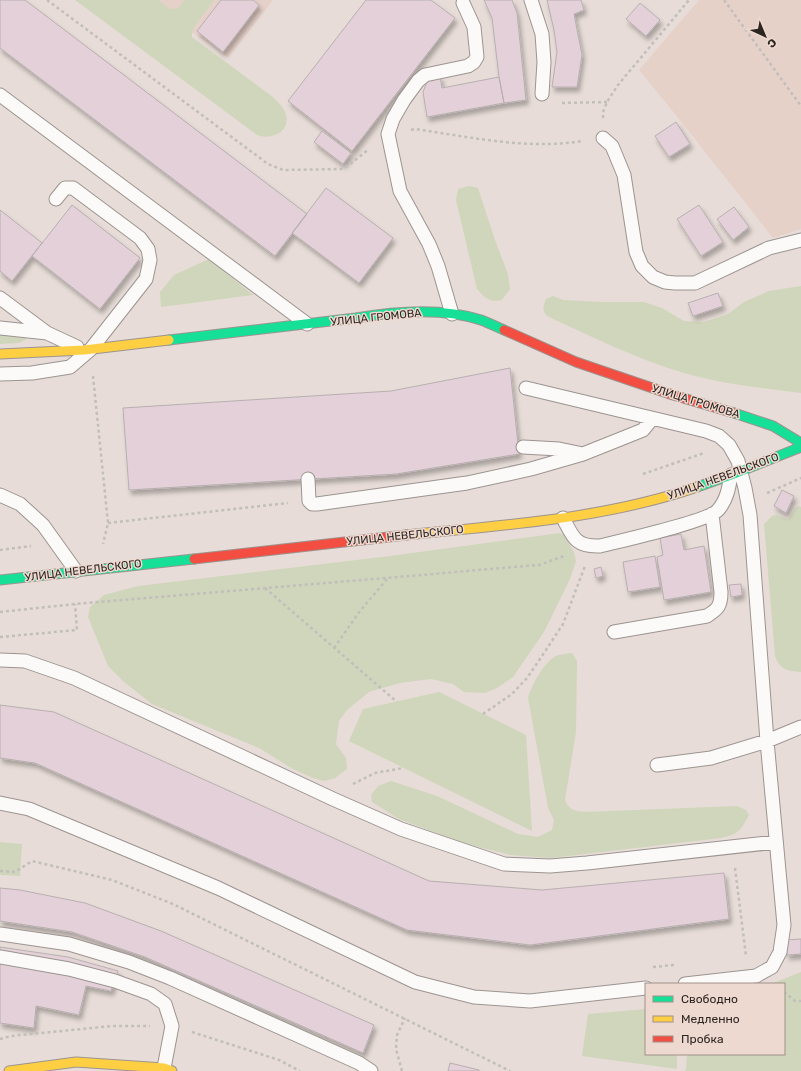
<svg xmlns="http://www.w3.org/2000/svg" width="801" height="1071" viewBox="0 0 801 1071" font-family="Rubik,sans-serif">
  <defs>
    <filter id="shadow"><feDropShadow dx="2.5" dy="4.5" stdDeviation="2" flood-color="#0004"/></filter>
  </defs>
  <rect width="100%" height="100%" fill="#e7dcd7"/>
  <path fill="#e6d1c9" d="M 147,0 L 273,0 L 228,58 Z
    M 699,0 L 801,0 L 801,229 L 773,238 L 675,114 L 639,70 Z"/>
  <path fill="#d0d6bb" d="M 75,0 L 158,0 L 170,9 L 175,9 L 179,7 L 184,0 L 214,0 C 209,9 190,28 192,37 L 269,94 C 274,98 280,103 284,110 C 294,129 274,141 257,135 Z
    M 469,186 L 478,188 L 495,240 L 508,274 L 510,289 L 502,300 C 490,303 485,298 477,289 L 456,200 L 458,189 Z
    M 209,259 L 253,295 L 161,307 L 160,292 L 174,275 Z
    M 801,286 L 801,393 C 762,388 722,384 684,373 C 637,359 592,337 547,316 C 542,310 543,306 546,299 L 553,296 L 563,300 L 602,302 L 644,302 L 662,308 L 684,321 L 704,322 L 728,314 L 744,302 L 769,291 Z
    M 0,331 L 27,337 L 25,340 L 19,343 L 0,344 Z
    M 798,506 L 801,507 L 801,672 C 789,672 779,669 775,656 L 764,524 L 772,516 L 777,515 L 787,519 C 793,516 793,509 798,506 Z
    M 560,533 L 564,535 L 574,552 L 576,561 L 570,579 L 544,632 L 513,677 L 497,688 L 485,693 L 464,692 L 453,684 L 431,679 L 400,683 L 369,692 L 347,710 L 339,721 L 336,744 L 346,758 L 347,769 L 335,778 L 324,781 L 313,778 L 293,769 L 259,748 L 152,704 L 124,682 L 108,666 L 88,617 L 90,607 L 104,595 L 138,586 L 390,556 Z
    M 572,653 L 577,661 L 576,732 L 565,800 C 569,810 575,811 585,812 L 737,806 L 746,810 L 749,815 C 741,830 739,834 721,838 L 551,858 L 511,855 L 466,844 L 399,819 L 372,802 L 371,795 L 378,786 L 391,781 L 437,796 L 518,834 L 538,837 L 552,830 L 554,820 L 548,808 L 528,698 C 531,686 544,662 556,656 C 561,654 567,654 572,653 Z
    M 439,692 L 526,735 L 532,831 L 349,741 L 363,709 Z
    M 0,842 L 22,844 L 20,876 L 0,875 Z
    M 801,972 L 801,1071 L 684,1071 L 686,1070 L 687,1054 L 784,1054 L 784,984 L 771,984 Z
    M 646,1009 L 646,1054 L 677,1054 L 677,1069 L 582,1056 L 588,1014 Z"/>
  <path fill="#e3d0d8" stroke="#b8b0b0" filter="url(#shadow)" d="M 0,0 L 25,0 L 307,214 L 275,256 L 0,48 Z
    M 221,0 L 253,0 L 259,5 L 223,52 L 197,31 Z
    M 366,0 L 431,0 L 455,18 L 352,151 L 288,101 Z
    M 484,0 L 512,0 L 517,13 L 526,100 L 504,103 L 499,77 L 492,18 Z
    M 547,0 L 581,0 L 584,10 L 574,14 L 582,55 L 577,87 L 552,87 L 557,52 L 554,30 Z
    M 640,3 L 660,20 L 646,36 L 626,19 Z
    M 440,76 L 442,88 L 499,77 L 504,103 L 427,117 L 423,92 L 428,79 Z
    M 676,122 L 690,144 L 669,157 L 655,136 Z
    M 322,131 L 351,153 L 343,164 L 314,142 Z
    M 326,188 L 393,238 L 359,283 L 292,233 Z
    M 72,205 L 140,258 L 100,309 L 32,256 Z
    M 699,205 L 723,242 L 701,256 L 677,219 Z
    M 734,207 L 749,227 L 733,240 L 717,219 Z
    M 0,210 L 42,243 L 12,281 L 0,271 Z
    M 718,293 L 723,306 L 693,316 L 688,303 Z
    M 510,368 L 519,454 L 396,474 L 129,490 L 123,408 L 391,391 Z
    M 782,490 L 794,496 L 786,513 L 774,506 Z
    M 681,534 L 684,550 L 704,546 L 711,592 L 664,600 L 657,557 L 663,555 L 660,538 Z
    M 655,556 L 660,587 L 628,592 L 623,562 Z
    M 601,567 L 603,576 L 596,578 L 594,569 Z
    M 741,584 L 742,595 L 731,597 L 729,585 Z
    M 0,705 L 54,712 L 429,881 L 542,890 L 724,873 L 729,919 L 530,945 L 407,930 L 35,763 L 0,758 Z
    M 0,888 L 20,890 L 85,903 L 161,931 L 374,1025 L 363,1053 L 145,957 L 72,932 L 0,921 Z
    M 801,939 L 801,954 L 787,955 L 785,940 Z
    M 0,947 L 68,957 L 118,971 L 111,991 L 86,986 L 79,1015 L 36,1006 L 34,1028 L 0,1023 Z
    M 450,1063 L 479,1070 L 479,1071 L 448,1071 Z"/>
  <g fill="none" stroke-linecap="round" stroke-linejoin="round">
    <defs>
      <path id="lane" d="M 531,0 L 542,34 L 544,62 L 542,94
        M 0,95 L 307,324
        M 603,138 L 612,146 L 624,175 L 636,252 L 642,266 L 653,277 L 665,282 L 675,283 L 695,283 L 769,248 L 801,240
        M 0,298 L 47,333 L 77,347
        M 452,314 L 438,266 L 429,244 L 400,191 L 388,134 L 393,119 L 404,100 L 418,81 L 425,75 L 468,66 L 474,62 L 477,57 L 474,27 L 463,3
        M 0,328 L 47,333
        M 0,374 L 32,373 L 70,367 L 91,349 L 146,279 L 150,260 L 148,249 L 140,238 L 73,188 L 65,188 L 56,199
        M 526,388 L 706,431 L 719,436 L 729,445 L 738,461 L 745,488 L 750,515 L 767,741 L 784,925 L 780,952 L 772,967 L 756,976 L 685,984
        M 523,447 L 559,449 L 583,454 L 643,430 L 652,419
        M 308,479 L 309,501 L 312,504 L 317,504 L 467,483 L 531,469 L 583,454
        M 0,495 L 20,504 L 43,525 L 76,571
        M 563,518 C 573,537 575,547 600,546 C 620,541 709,521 718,510 C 727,500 729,487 731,475
        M 614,632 L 707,616 C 718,609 721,606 721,592 L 712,514
        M 0,660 L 25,661 L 74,678 L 333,799 L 401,829 L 504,864 L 550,866 L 587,863 L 776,842
        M 657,765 L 711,758 L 767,741 L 801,727
        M 0,803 L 29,809 L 218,888 L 415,982 L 474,997 L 530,1001 L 646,988
        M 0,934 L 69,944 L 129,962 L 170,978 L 359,1063 L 371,1071
        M 0,957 L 69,969 L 115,981 L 151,994 L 165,1004 L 172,1026 L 164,1068"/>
      <path id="fast" d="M 169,340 L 356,318 C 396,311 442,307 481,320 C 489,323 497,327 504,330
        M 734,413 L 773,426 L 801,443
        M 697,487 L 731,475 L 801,447
        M 0,580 L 194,559"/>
      <path id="slow" d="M 0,354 L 84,350 L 169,340
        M 406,535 C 504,525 604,519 697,487
        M 9,1071 L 76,1062 L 164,1068 L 172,1071"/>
      <path id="jam" d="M 504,330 L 576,362 L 673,395 L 734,413
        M 194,559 L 406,535"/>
    </defs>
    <use href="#lane" stroke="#9c9490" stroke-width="15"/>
    <use href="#fast" stroke="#9c9490" stroke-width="11"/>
    <use href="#slow" stroke="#9c9490" stroke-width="11"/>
    <use href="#jam" stroke="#9c9490" stroke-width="11"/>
    <path stroke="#c1bebb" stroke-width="2.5" stroke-dasharray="3 3" stroke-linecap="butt" d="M 47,0 L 268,164 L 283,170 L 341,169 L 349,165 L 369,149
      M 724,0 L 801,106
      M 562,103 L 607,102
      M 603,118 L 603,112 L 607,102 L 618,85 L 689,0
      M 411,130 L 415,129 C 470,137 527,150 583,141
      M 93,376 L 108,523 L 103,544
      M 643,474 L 704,453
      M 767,493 L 801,478
      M 108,523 L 288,503
      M 0,550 L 31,546
      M 265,588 L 397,702
      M 0,612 L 75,604 L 539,565 L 564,556
      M 0,637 L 77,630 L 75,604
      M 334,648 L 360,611 L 388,578
      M 483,714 L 512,694 L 527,678 L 544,653 L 563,624 L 585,566
      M 353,784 L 375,773 L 403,768
      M 735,868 L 746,956
      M 0,871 L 15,872 L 32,861 L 112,880 L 173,904 L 510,1071
      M 653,967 L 674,965
      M 784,992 L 795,1001 L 801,1001
      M 192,1032 L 279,1060 L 300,1071
      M 0,1039 L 11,1036 L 112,1026 L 150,1026
      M 402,1071 L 396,1049 L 397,1035 L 405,1018"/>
    <use href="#lane" stroke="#fbfaf9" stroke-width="13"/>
    <use href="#fast" stroke="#16e098" stroke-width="9"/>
    <use href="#slow" stroke="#ffcf43" stroke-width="9"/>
    <use href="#jam" stroke="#f24e42" stroke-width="9"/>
  </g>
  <g text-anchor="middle" stroke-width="3" stroke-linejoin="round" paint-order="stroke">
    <g font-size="11" fill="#2c2521" stroke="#eed9d0">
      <text transform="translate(376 317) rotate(-6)" y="4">УЛИЦА ГРОМОВА</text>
      <text transform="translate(696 401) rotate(17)" y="4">УЛИЦА ГРОМОВА</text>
      <text transform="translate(723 476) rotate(-20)" y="4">УЛИЦА НЕВЕЛЬСКОГО</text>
      <text transform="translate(405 535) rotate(-6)" y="4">УЛИЦА НЕВЕЛЬСКОГО</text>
      <text transform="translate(83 570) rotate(-7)" y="4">УЛИЦА НЕВЕЛЬСКОГО</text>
    </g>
  </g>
  <rect x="645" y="983" width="140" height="72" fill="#eed9d0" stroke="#a0918a"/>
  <rect x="653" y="996" width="20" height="6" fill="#16e098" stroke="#a0918a"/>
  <text x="681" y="1003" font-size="12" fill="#2c2521">Свободно</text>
  <rect x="653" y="1016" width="20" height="6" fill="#ffcf43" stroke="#a0918a"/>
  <text x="681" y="1023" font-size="12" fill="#2c2521">Медленно</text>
  <rect x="653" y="1036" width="20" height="6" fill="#f24e42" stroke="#a0918a"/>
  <text x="681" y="1043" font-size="12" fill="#2c2521">Пробка</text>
  <g transform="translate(765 36) rotate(136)" stroke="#eed9d0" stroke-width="3" paint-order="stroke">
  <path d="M0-3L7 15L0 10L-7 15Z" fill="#2c2521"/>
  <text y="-6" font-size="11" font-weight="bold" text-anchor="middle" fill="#2c2521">С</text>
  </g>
</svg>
